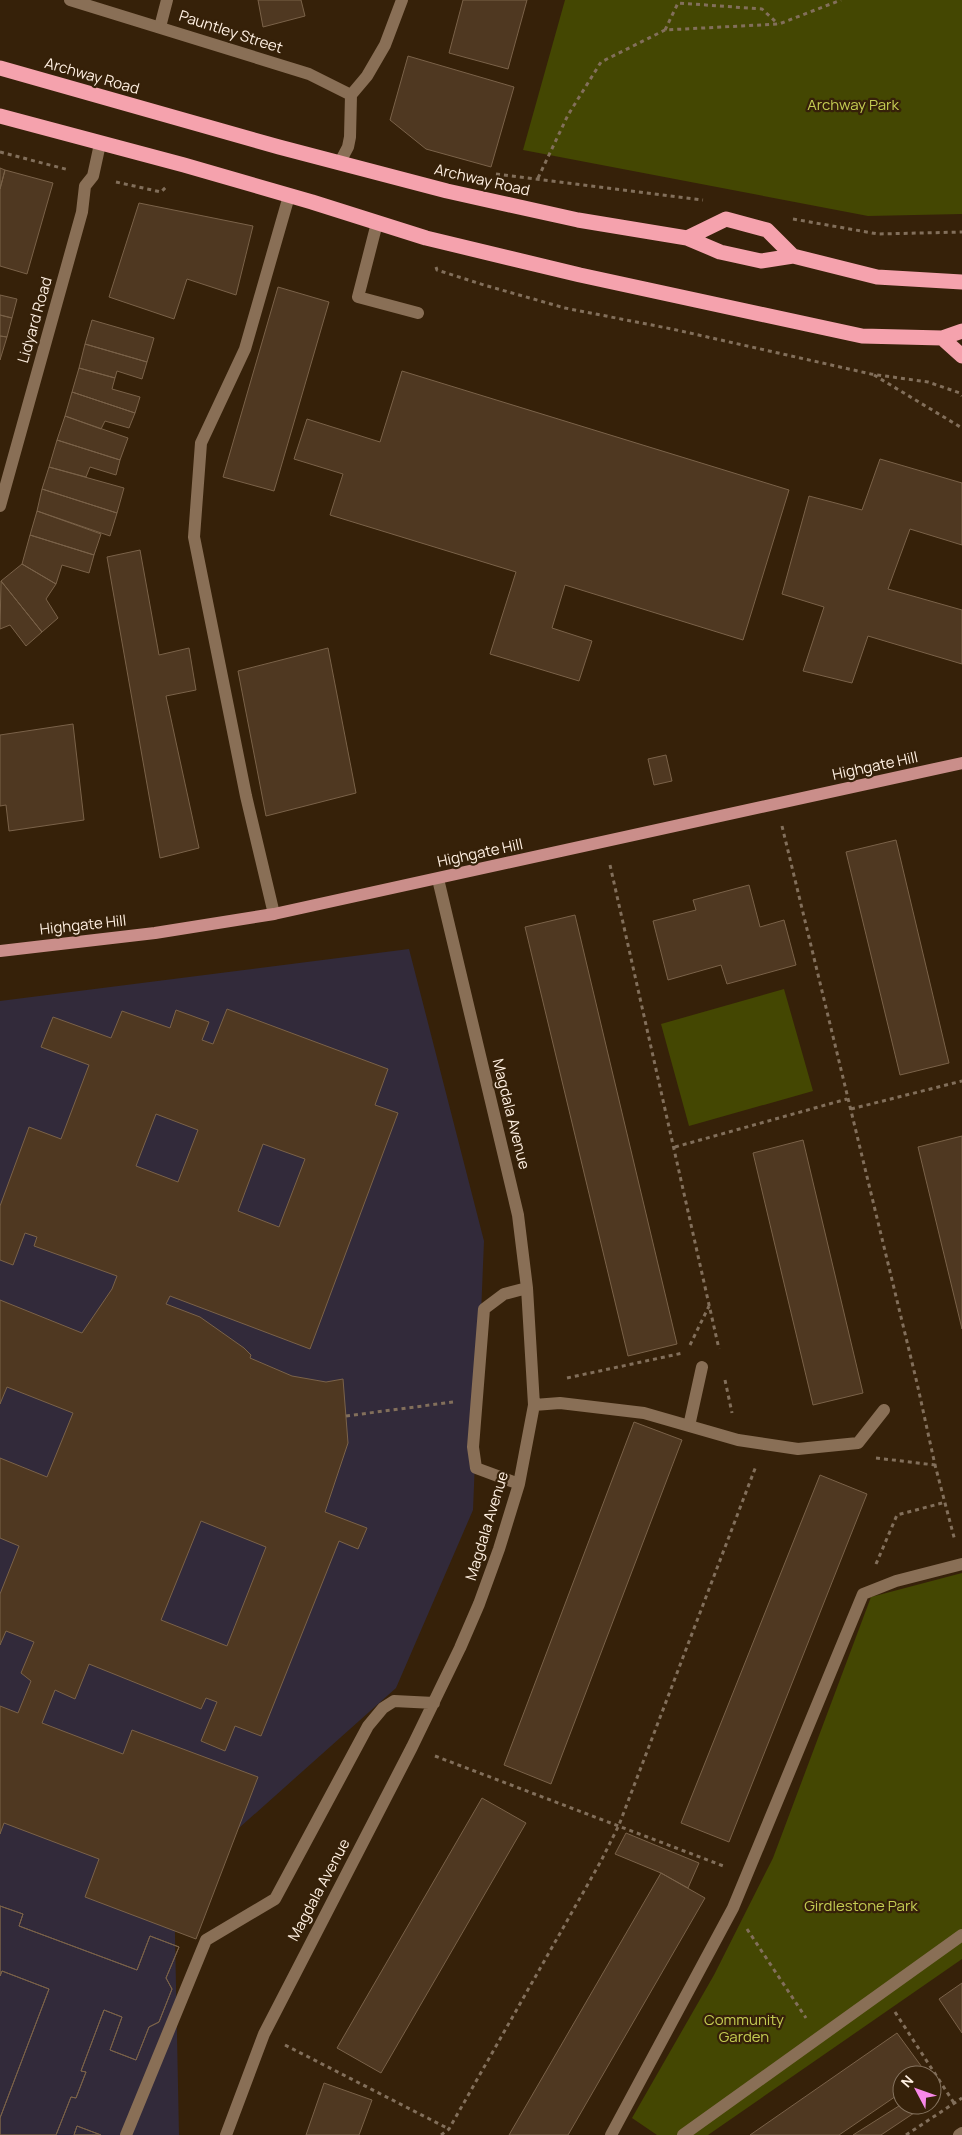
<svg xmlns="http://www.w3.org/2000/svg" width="962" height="2135" viewBox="0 0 962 2135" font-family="Manrope,sans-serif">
  <rect width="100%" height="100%" fill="#362109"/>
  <path fill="#322a3a" d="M 409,949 L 484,1241 L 473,1510 L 396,1688 L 174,1886 L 179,2135 L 0,2135 L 0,1001 Z"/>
  <path fill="#444702" d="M 565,0 L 962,0 L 962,214 L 868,216 L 523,150 Z
    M 784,989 L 813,1091 L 689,1126 L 661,1024 Z
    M 962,1573 L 962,1959 L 708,2135 L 657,2135 L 632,2118 L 714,1975 L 773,1858 L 871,1597 Z"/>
  <path fill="#4f3821" stroke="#7a6249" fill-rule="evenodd" d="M 258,0 L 301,0 L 305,16 L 263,27 Z
    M 463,0 L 527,0 L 508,69 L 449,53 Z
    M 408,56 L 514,87 L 491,167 L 426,149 L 390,120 Z
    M 0,168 L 5,170 L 0,189 Z
    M 5,170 L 53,183 L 27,274 L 0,266 L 0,189 Z
    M 139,203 L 253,226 L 236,295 L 187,279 L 174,319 L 109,297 Z
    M 278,287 L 329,302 L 274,491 L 223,477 Z
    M 0,295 L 17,299 L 12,318 L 0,315 Z
    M 0,315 L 12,318 L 7,337 L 0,336 Z
    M 92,320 L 154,338 L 147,362 L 85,344 Z
    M 0,336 L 7,337 L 0,360 Z
    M 85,344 L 147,362 L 142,379 L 117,371 L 115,378 L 79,368 Z
    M 79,368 L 115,378 L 112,389 L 140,397 L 135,413 L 72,392 Z
    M 402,371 L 789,490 L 743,640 L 565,585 L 552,628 L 592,641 L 579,681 L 490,654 L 516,572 L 330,515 L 343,474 L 294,459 L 307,419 L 380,442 Z
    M 72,392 L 135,413 L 129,428 L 105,421 L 101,429 L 65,416 Z
    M 65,416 L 128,438 L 120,460 L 57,440 Z
    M 57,440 L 120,460 L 116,475 L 90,467 L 86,477 L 49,467 Z
    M 880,459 L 962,483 L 962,545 L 910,529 L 888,589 L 962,610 L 962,664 L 868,636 L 852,683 L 803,671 L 824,607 L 782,594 L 809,496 L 862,510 Z
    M 49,467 L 124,488 L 117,513 L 42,489 Z
    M 42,489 L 117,513 L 110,536 L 37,511 Z
    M 37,511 L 101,534 L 94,555 L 30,535 Z
    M 30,535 L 94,555 L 89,573 L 62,565 L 56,584 L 22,564 Z
    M 140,550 L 159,655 L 189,648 L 196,690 L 166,696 L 199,848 L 160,858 L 107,557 Z
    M 22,564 L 56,584 L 46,599 L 58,618 L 42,632 L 1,581 Z
    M 1,581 L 42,632 L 26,646 L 10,625 L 0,629 Z
    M 328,648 L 356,793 L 266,816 L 238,671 Z
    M 73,724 L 84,820 L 9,831 L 6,805 L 0,806 L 0,735 Z
    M 666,755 L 672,781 L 654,785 L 648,759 Z
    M 896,840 L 949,1063 L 900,1075 L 846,852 Z
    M 749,885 L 760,927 L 784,920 L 796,965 L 727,984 L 721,965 L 668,980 L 653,921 L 696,910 L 693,900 Z
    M 575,915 L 677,1344 L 628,1356 L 525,927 Z
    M 227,1009 L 388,1069 L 375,1105 L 398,1113 L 310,1349 L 170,1296 L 166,1304 L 200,1317 L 244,1348 L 251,1355 L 250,1358 L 292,1376 L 326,1382 L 343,1379 L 348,1443 L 325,1512 L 367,1528 L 358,1549 L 339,1541 L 261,1736 L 235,1726 L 225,1751 L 201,1741 L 217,1702 L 206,1698 L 201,1709 L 89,1664 L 75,1699 L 55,1690 L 42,1723 L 123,1754 L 132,1730 L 258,1777 L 196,1939 L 85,1897 L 99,1859 L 4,1823 L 0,1834 L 0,1706 L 18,1713 L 31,1681 L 21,1673 L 34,1642 L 6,1631 L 0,1645 L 0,1594 L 19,1546 L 0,1538 L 0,1458 L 47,1477 L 73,1413 L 7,1387 L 0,1404 L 0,1300 L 82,1333 L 112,1289 L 117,1276 L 34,1246 L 37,1237 L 25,1233 L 13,1265 L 0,1260 L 0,1206 L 29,1127 L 61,1139 L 89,1065 L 41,1047 L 53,1017 L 111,1038 L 122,1011 L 170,1028 L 176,1010 L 209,1022 L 202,1040 L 213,1044 ZM 156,1114 L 198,1130 L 178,1182 L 136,1166 ZM 263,1144 L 305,1159 L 279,1227 L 238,1211 ZM 201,1521 L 266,1547 L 227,1646 L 161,1620 Z
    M 962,1136 L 962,1329 L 918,1147 Z
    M 803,1140 L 863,1393 L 813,1405 L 753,1153 Z
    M 634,1422 L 682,1440 L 551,1784 L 504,1765 Z
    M 820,1475 L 867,1494 L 729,1842 L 681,1823 Z
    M 482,1798 L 526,1823 L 381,2073 L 337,2048 Z
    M 626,1833 L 699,1863 L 688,1888 L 661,1873 L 615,1854 Z
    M 661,1873 L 705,1898 L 568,2135 L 509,2135 Z
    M 0,1906 L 23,1914 L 19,1926 L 137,1970 L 150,1936 L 179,1947 L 166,1978 L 172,1989 L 159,2022 L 149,2027 L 136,2060 L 110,2050 L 122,2017 L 104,2010 L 81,2071 L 86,2072 L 76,2098 L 71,2097 L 56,2135 L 0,2135 L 0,2118 L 49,1989 L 2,1971 L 0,1976 Z
    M 0,1906 L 23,1914 L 19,1926 L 137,1970 L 150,1936 L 179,1947 L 166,1978 L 172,1989 L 159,2022 L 149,2027 L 136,2060 L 110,2050 L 122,2017 L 104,2010 L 81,2071 L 86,2072 L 76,2098 L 71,2097 L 56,2135 L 0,2135 L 0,2118 L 49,1989 L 2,1971 L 0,1976 Z
    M 962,1983 L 962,2033 L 939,1999 Z
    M 897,2033 L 927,2074 L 902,2075 L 902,2092 L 839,2135 L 750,2135 Z
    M 324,2083 L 372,2100 L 359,2135 L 306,2135 Z
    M 902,2104 L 926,2105 L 881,2135 L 853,2135 Z
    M 77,2126 L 101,2135 L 74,2135 Z
    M 77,2126 L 101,2135 L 74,2135 Z"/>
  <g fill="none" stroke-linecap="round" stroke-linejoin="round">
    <path stroke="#826f5b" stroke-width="3" stroke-dasharray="4 4" stroke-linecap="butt" d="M 665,30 L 678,3 L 762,9 L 778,24
      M 0,152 L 69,170
      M 496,174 L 703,200
      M 538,178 L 568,115 L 601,62 L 665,30 L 779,24 L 841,0
      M 116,182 L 161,192 L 166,187
      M 793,219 L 878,234 L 962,232
      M 436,267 L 437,270 L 484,285 L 565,308 L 672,329 L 871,374 L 928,382 L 960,393 L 962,396
      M 874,375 L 962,428
      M 782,826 L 917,1383 L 935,1465 L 955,1541
      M 610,865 L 719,1349
      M 851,1109 L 962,1081
      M 675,1147 L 847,1099
      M 690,1345 L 709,1306
      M 567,1378 L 683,1353
      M 725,1380 L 732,1413
      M 346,1416 L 453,1402
      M 876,1458 L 935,1465
      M 876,1564 L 897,1515 L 946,1502
      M 435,1756 L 726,1867
      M 747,1929 L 806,2018
      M 895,2012 L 954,2103
      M 285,2045 L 449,2129
      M 441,2135 L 449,2129 L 601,1861 L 619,1825 L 756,1466
      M 906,2135 L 962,2098"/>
    <path stroke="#896f56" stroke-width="12" d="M 70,0 L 309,74 L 351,95
      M 160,27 L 167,0
      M 340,162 L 348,147 L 350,137 L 351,95 L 367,76 L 385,45 L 402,0
      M 377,223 L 358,297 L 418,313
      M 0,506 L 82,212 L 85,186 L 93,176 L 100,144
      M 274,914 L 246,796 L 194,537 L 201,443 L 245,349 L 289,196
      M 534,1405 L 560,1403 L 644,1413 L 738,1440 L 798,1449 L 858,1443 L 884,1410
      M 689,1426 L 702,1367
      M 519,1484 L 476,1468 L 473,1447 L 484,1309 L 504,1294 L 527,1288
      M 126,2135 L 206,1940 L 275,1899 L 368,1726 L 383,1708 L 394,1701 L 434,1703
      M 226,2135 L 264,2034 L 412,1747 L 460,1648 L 479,1604 L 499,1549 L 519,1484 L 534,1405 L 527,1288 L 518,1215 L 438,879
      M 611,2135 L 733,1908 L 863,1594 L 896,1581 L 962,1564
      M 683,2135 L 962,1935
      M 959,2135 L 962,2133"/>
    <path stroke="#ca8e8a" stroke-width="12" d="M 0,951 L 155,933 L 274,914 L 962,763"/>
    <path stroke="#f5a2ad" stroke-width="15" d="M 0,68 L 279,147 L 447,191 L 578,220 L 687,238 L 720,252 L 761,261 L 793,256 L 877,277 L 962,282
      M 0,116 L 184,165 L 312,202 L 426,238 L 580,275 L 862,336 L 942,338 L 962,331
      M 687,238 L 726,219 L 767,230 L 793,256
      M 942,338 L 962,356"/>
  </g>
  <g text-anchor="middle" stroke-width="4.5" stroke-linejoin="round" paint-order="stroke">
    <g font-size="15" fill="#fff0e2" stroke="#362109">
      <text transform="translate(231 32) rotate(18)" y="5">Pauntley Street</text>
      <text transform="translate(92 76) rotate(16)" y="5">Archway Road</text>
      <text transform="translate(482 180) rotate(13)" y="5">Archway Road</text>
      <text transform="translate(35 320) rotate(-74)" y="5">Lidyard Road</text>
      <text transform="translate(875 766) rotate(-12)" y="5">Highgate Hill</text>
      <text transform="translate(480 853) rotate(-12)" y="5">Highgate Hill</text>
      <text transform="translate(83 925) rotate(-6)" y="5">Highgate Hill</text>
      <text transform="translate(511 1114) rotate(76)" y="5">Magdala Avenue</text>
      <text transform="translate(487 1526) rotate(-73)" y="5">Magdala Avenue</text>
      <text transform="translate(319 1890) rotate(-62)" y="5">Magdala Avenue</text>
    </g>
    <g font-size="15" fill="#c4cc52" stroke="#362109">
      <text x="853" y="110">Archway Park</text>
      <text x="861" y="1911">Girdlestone Park</text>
      <text x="744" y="2025">Community<tspan x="744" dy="17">Garden</tspan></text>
    </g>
  </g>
  <g transform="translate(917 2090) rotate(311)"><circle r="24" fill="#362109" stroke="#867460"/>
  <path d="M0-4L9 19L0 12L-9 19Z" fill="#f988e9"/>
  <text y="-8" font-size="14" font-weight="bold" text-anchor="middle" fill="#fff0e2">N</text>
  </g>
</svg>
